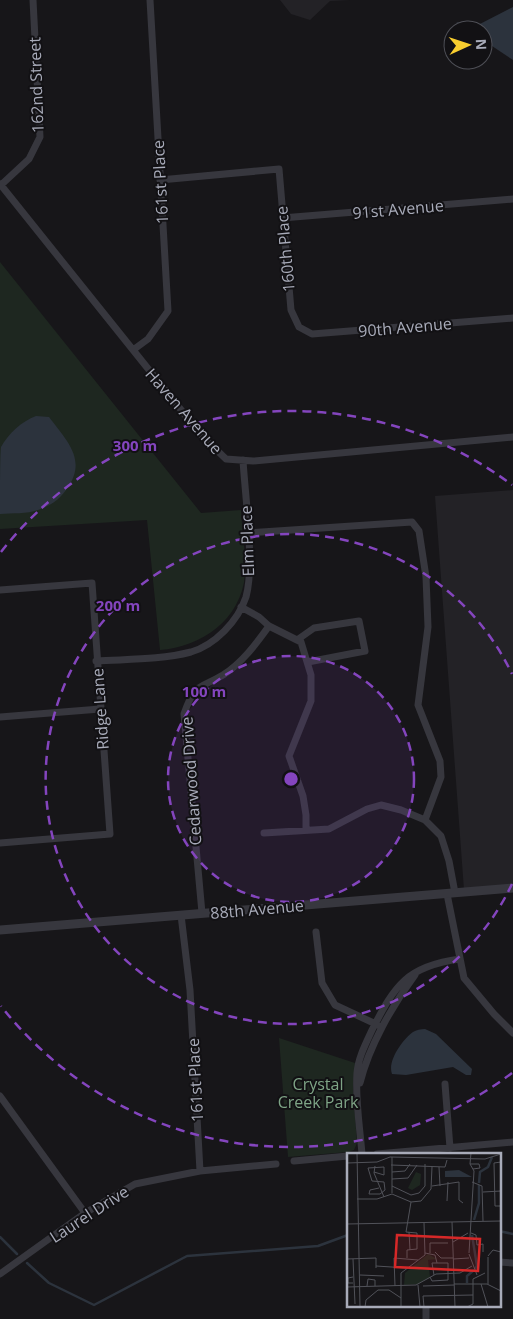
<svg xmlns="http://www.w3.org/2000/svg" width="513" height="1319" viewBox="0 0 513 1319" font-family="'Open Sans',sans-serif">
  <rect width="100%" height="100%" fill="#171619"/>
  <path fill="#232226" d="M 280,0 L 350,0 L 330,1 L 310,20 L 291,14 Z
    M 513,490 L 513,886 L 464,890 L 435,496 Z"/>
  <path fill="#1e2720" d="M 0,262 L 201,513 L 241,510 C 242,531 246,554 245,575 C 241,620 201,647 160,650 L 147,520 L 0,529 Z
    M 279,1038 L 355,1063 L 353,1088 L 357,1143 L 354,1150 L 348,1152 L 288,1157 Z"/>
  <path fill="#2c333d" d="M 513,7 L 513,60 L 483,40 L 483,30 L 468,30 L 456,22 L 476,26 Z
    M 36,416 L 49,417 C 68,442 88,461 66,490 C 59,500 50,506 38,510 C 27,514 12,513 0,514 C 0,503 0,454 1,447 C 8,434 22,421 36,416 Z
    M 425,1029 L 436,1034 L 472,1069 L 471,1075 L 466,1075 L 453,1067 L 406,1075 L 392,1074 C 387,1061 403,1039 413,1032 C 416,1030 421,1029 425,1029 Z"/>
  <g fill="none" stroke-linecap="round" stroke-linejoin="round">
    <path stroke="#2c333d" stroke-width="2.5" d="M 499,1231 L 513,1234
      M 0,1237 L 17,1254
      M 27,1263 L 49,1283 L 94,1305 L 187,1256 L 318,1246 L 348,1235"/>
    <path stroke="#37373e" stroke-width="7" d="M 160,180 L 279,169 L 291,310 L 299,327 L 312,334 L 513,318
      M 0,184 L 202,436 L 226,459 L 253,461 L 513,437
      M 1,185 L 29,159 L 40,137 L 33,0
      M 282,218 L 513,199
      M 133,350 L 148,339 L 168,311 L 150,0
      M 247,533 L 412,522 L 419,531 L 426,577 L 428,627 L 418,705 L 440,761 L 441,777 L 425,820
      M 0,590 L 92,583 L 110,834 L 0,843
      M 241,607 L 259,617 L 269,626 L 301,642 L 311,675 L 311,701 L 289,756 L 303,796 L 306,815 L 306,830
      M 297,640 L 314,628 L 359,621 L 365,651 L 308,662
      M 96,661 C 128,659 160,660 191,652 C 215,645 238,621 246,597 C 255,565 245,496 243,460
      M 0,717 L 100,709
      M 264,833 L 329,829 L 367,809 L 381,805 L 401,810 L 425,820 L 441,836 L 449,861 L 455,893
      M 447,894 L 464,978 L 494,1014 L 513,1033
      M 202,913 L 184,714 C 195,682 198,690 223,675 C 242,663 256,644 269,626
      M 181,915 L 190,990 L 200,1171
      M 316,932 L 322,983 L 335,1005 L 378,1025
      M 360,1083 C 369,1046 392,1006 415,975
      M 445,1084 L 450,1148
      M 0,1096 L 85,1213
      M 362,1154 C 360,1128 355,1099 357,1073 C 358,1058 366,1043 372,1030 C 395,985 407,966 460,959
      M 377,1154 L 513,1142
      M 294,1161 L 348,1156
      M 499,1262 L 513,1263
      M 0,1274 L 85,1213 L 135,1184 L 200,1171 L 276,1164
      M 426,1305 L 426,1319"/>
    <path stroke="#37373e" stroke-width="9" d="M 0,930 L 513,888"/>
  </g>
  <circle cx="291" cy="779" r="123" fill="#8445be" fill-opacity=".12"/>
  <g fill="none" stroke="#8445be" stroke-width="2.5" stroke-dasharray="9 6">
    <circle cx="291" cy="779" r="123"/>
    <path d="M512 884A245 245 0 1 1 512 674"/>
    <path d="M512 1073A368 368 0 0 1 1 1006M1 552A368 368 0 0 1 512 485"/>
  </g>
  <g text-anchor="middle" stroke-width="4" stroke-linejoin="round" paint-order="stroke">
    <g font-size="16" fill="#a8abb9" stroke="#121114">
      <text transform="translate(36 85) rotate(-92)" y="6">162nd Street</text>
      <text transform="translate(160 182) rotate(-93)" y="6">161st Place</text>
      <text transform="translate(398 209) rotate(-5)" y="6">91st Avenue</text>
      <text transform="translate(285 249) rotate(-95)" y="6">160th Place</text>
      <text transform="translate(405 327) rotate(-5)" y="6">90th Avenue</text>
      <text transform="translate(184 411) rotate(49)" y="6">Haven Avenue</text>
      <text transform="translate(247 541) rotate(-92)" y="6">Elm Place</text>
      <text transform="translate(100 709) rotate(-94)" y="6">Ridge Lane</text>
      <text transform="translate(191 781) rotate(-94)" y="6">Cedarwood Drive</text>
      <text transform="translate(257 909) rotate(-5)" y="6">88th Avenue</text>
      <text transform="translate(195 1080) rotate(-93)" y="6">161st Place</text>
      <text transform="translate(89 1214) rotate(-33)" y="6">Laurel Drive</text>
    </g>
    <g font-size="16" fill="#7ea486" stroke="#121114">
      <text x="318" y="1090">Crystal<tspan x="318" dy="18">Creek Park</tspan></text>
    </g>
  </g>
  <g transform="translate(347 1153)">
    <rect width="154" height="154" fill="#171619"/>
    <path d="M 69,19 L 74,21 L 73,32 L 65,37 L 61,35 ZM 81,101 L 90,106 L 81,107 L 83,124 L 71,131 L 57,132 L 58,120 Z" fill="#1e2720"/>
    <path d="M 112,17 L 125,24 L 98,24 L 98,18 Z" fill="#2c333d"/>
    <path fill="none" stroke="#2c333d" stroke-width="2.5" d="M 132,30 L 133,19 L 141,14 L 145,4M 127,67 L 132,50 L 132,32M 125,82 L 130,113 L 128,116M 120,130 L 120,123 L 127,117"/>
    <path fill="none" stroke="#515259" stroke-width="1" d="M 10,0 L 13,154M 45,4 L 45,40M 154,9 L 147,10 L 148,53 L 154,53M 0,10 L 30,9 L 43,4 L 138,6 L 154,1M 123,11 L 132,11 L 133,15 L 126,16M 44,12 L 98,14 L 100,7M 28,13 L 27,20 L 37,44M 92,14 L 93,33M 27,19 L 37,22 L 37,14 L 21,15 L 25,28 L 37,29 L 38,37 L 33,41 L 22,41 L 23,37 L 32,35M 45,19 L 58,18 L 63,11M 45,26 L 61,25 L 70,12M 125,29 L 135,33 L 136,68M 45,33 L 64,42 L 72,40 L 78,33 L 78,11M 85,33 L 112,29 L 112,47 L 116,50M 136,39 L 154,38M 10,46 L 30,46 L 45,41 L 64,49 L 74,48 L 84,36 L 85,14M 100,48 L 101,29M 105,69 L 108,154M 0,71 L 154,68M 62,79 L 63,97M 124,80 L 129,82 L 130,92 L 136,91 L 136,99M 106,89 L 121,80M 88,99 L 94,105 L 106,105M 78,100 L 88,102 L 90,110M 83,100 L 83,90 L 101,90M 122,100 L 127,18 L 123,11 L 124,0M 122,101 L 130,122M 141,103 L 146,97 L 154,99M 141,104 L 141,131M 60,105 L 60,97 L 70,96 L 70,80 L 59,79 L 64,49M 0,106 L 29,105 L 29,115M 6,106 L 8,151M 106,106 L 122,105M 29,113 L 60,115M 13,122 L 37,123M 6,124 L 1,125 L 1,130 L 6,130M 83,124 L 85,128 L 101,127 L 101,110 L 85,110 L 87,122M 107,131 L 140,131 L 154,138M 134,131 L 141,154M 71,132 L 73,154M 20,133 L 21,126 L 28,127 L 28,133M 48,133 L 47,105 L 71,107M 76,133 L 107,132M 0,134 L 69,132 L 89,121 L 113,120 L 125,113M 18,154 L 19,147 L 31,137 L 42,137 L 54,145M 54,154 L 54,120 L 78,102 L 77,70M 77,154 L 76,143 L 126,142M 120,154 L 126,151 L 126,126 L 138,120"/>
    <path fill="#d62828" fill-opacity="0.15" stroke="#d62828" stroke-width="2.5" d="M 50,82 L 133,86 L 131,118 L 48,114 Z"/>
    <rect width="154" height="154" fill="none" stroke="#a8abb9" stroke-width="2.5"/>
  </g>
  <circle cx="291" cy="779" r="8" fill="#8445be" stroke="#121114" stroke-width="2.5"/>
  <g font-size="15" text-anchor="middle" font-weight="bold" fill="#8445be" stroke="#121114" stroke-width="4" stroke-linejoin="round" paint-order="stroke">
    <text x="135" y="451">300 m</text>
    <text x="118" y="611">200 m</text>
    <text x="204" y="697">100 m</text>
  </g>
  <g transform="translate(468 45) rotate(87)"><circle r="24" fill="#121114" stroke="#4e4f56"/>
  <path d="M0-4L9 19L0 12L-9 19Z" fill="#f8ce2f"/>
  <text y="-8" font-size="14" font-weight="bold" text-anchor="middle" fill="#a8abb9">N</text>
  </g>
</svg>
